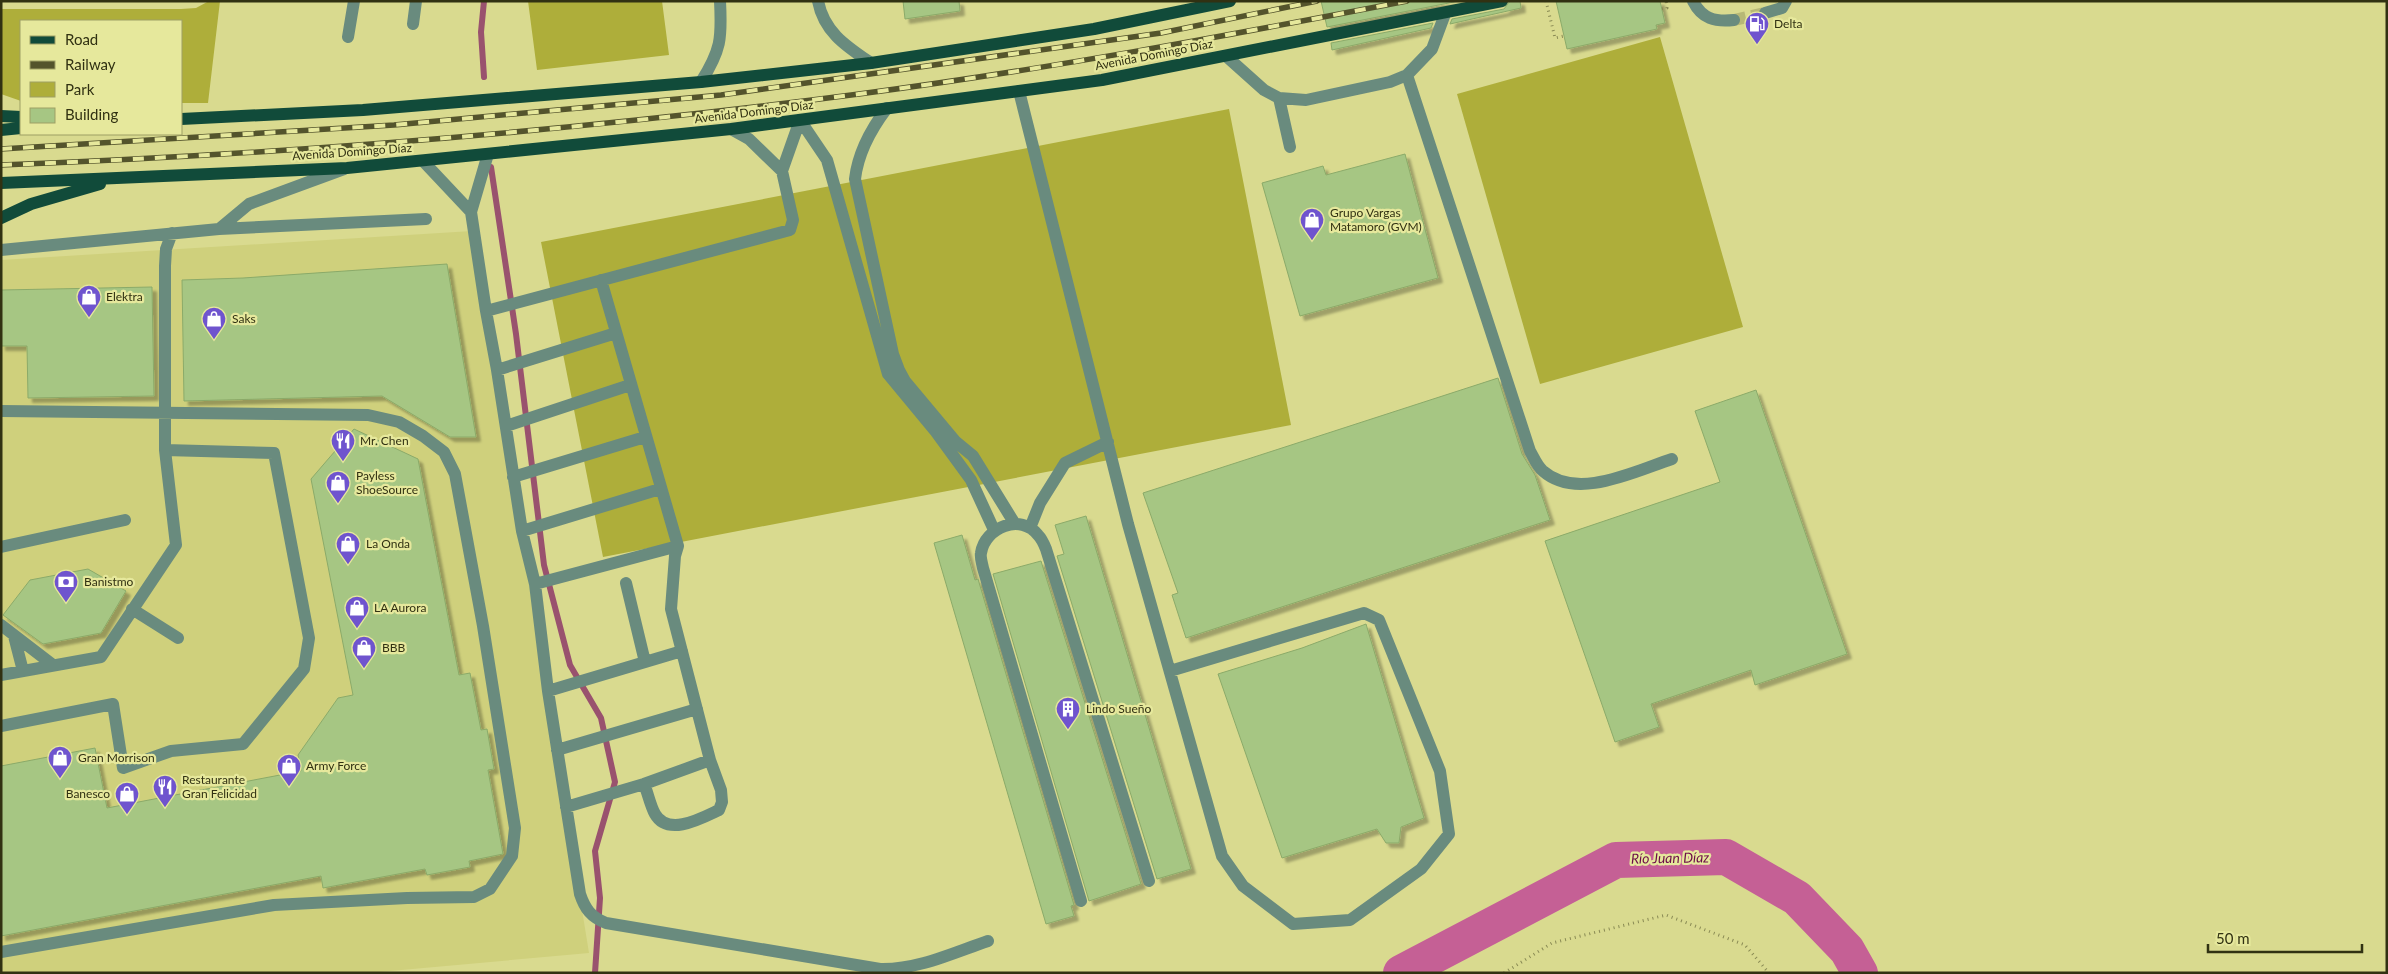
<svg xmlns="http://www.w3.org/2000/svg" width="2388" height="974" viewBox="0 0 2388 974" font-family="Lato,sans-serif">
  <defs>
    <filter id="shadow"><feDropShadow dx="4.5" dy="4.5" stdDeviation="1" flood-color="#0004"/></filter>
  </defs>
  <rect width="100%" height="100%" fill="#d9da8f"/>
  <path fill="#cfd07c" d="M 472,231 L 589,953 L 368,973 L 1,973 L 1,260 Z"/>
  <path fill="#aeae3a" d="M 209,1 L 220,1 L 208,103 L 181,103 L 181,21 L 21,21 L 21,101 L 1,94 L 1,9 L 181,9 L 196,8 Z
    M 528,1 L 662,1 L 669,55 L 537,70 Z
    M 1660,37 L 1743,327 L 1540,384 L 1457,94 Z
    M 1229,109 L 1291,425 L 603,557 L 541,242 Z"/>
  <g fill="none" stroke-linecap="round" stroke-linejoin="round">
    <path stroke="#99526e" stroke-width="6" d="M 484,77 L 481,32 L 484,1
      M 491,167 L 516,334 L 544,565 L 570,665 L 601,718 L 615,782 L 595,851 L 600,898 L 595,973"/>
    <path stroke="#c56095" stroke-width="36" d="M 1401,973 L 1616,860 L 1726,857 L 1797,898 L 1847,950 L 1860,973"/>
  </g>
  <path fill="#a6c683" stroke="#8baa69" filter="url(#shadow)" d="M 903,1 L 959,1 L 960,11 L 905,19 Z
    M 1321,1 L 1459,1 L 1327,27 Z
    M 1510,1 L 1520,1 L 1521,8 L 1450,24 L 1452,19 L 1504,9 Z
    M 1556,1 L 1660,1 L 1665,23 L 1656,25 L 1657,29 L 1567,49 Z
    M 1433,23 L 1431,28 L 1332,50 L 1331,43 Z
    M 1405,154 L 1438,278 L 1300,316 L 1262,183 L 1323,166 L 1326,175 Z
    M 447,264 L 476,437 L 450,437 L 382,396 L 184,401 L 182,280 L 243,278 Z
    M 152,287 L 154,396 L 28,398 L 27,346 L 1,346 L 1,290 Z
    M 1498,378 L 1522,454 L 1535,475 L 1550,520 L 1186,638 L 1172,595 L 1178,593 L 1143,493 Z
    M 1756,390 L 1847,654 L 1755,685 L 1751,670 L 1651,704 L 1659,727 L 1615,742 L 1545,541 L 1720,482 L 1695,411 Z
    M 354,429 L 418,459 L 459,675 L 470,673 L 481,730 L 487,729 L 494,769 L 488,770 L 503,854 L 469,861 L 470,867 L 427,875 L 425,869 L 323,888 L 321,876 L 1,936 L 1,766 L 95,748 L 107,808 L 301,771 L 298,755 L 338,698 L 353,695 L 311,479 Z
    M 1086,516 L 1191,869 L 1157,879 L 1057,556 L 1064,554 L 1055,525 Z
    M 962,535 L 975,580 L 978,579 L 1074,905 L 1071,906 L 1074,916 L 1046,924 L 934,543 Z
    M 1041,561 L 1141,884 L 1089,901 L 993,574 Z
    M 88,569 L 126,591 L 101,633 L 43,644 L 3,615 L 30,580 Z
    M 1366,624 L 1424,818 L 1401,827 L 1399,843 L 1386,843 L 1377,829 L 1282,858 L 1218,674 L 1302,648 Z"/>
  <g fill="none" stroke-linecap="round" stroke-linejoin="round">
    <path stroke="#b7b876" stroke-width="12" stroke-dasharray="12 6" stroke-linecap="butt" d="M 1734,20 L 1765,13"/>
    <path stroke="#898a54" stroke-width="3" stroke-dasharray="1 4" stroke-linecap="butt" d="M 1546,1 L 1555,38 L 1564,36
      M 1662,9 L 1667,8 L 1666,1
      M 1504,973 L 1552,943 L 1666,915 L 1745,945 L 1769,973"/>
    <path stroke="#698b7e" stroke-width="12" d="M 818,1 C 824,32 846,46 871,63
      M 1693,1 C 1702,19 1715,22 1734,20
      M 1765,13 L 1782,8 L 1786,1
      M 413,24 L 416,1
      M 348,37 L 354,1
      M 1226,56 L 1264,90 L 1279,98 L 1306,100 L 1390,82 L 1407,75 L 1432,49 L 1445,14
      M 1407,75 L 1530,451 C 1534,458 1537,466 1543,471 C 1577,501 1635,471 1672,459
      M 701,82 C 721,50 722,39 720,1
      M 1019,91 L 1128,524 L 1222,856 L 1243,886 L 1293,924 L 1350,920 L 1421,869 L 1449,834 L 1440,771 L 1379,620 L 1364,613 L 1170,671
      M 1279,98 L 1290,147
      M 887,108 C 871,129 858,153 855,179 L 893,354 L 899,370 L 905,381 L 956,442 L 973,456 L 1015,524
      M 800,120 L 827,160 L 888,374 L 936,432 L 971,480 L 994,530
      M 488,154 L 471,212 L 486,311 L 790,230 L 793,220 L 782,171 L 749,139 L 731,129
      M 423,161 L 471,212
      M 782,171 L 800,120
      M 219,229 L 249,204 L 344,169
      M 1,250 L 219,229 L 426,219
      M 601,280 L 678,546 L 675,556 L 671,609 L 710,760 L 721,790 L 722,802 L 719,810 C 702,818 668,837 655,814 C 650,805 648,793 644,784
      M 486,311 L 497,370 L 522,531 L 535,584 L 548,691 L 580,894 C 585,909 591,917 606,923 L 880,969 C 917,970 953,953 988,941
      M 497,370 L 616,333
      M 1,411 L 368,415 L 399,422 L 423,436 L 444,452 L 455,474 L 483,626 L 515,828 L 512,856 L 490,889 L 474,897 L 407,898 L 274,905 L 1,952
      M 506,426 L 630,385
      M 513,477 L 645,437
      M 1030,528 L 1040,503 L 1065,463 L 1108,442
      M 522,531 L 660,489
      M 1,547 L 125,520
      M 626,583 L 645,662
      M 535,584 L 678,546
      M 132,609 L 178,638
      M 1,625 L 53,665
      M 14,636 L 23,671
      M 1,675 L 101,657 L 176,545 L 165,450 L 165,266 L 166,249 L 172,233
      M 548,691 L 682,651
      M 1,726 L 113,704 L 123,768 L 171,751 L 243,744 L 304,669 L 309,638 L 274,453 L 165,450
      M 557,750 L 697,709
      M 566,807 L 644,784 L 710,760
      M 1081,901 L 983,568 C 982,563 980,557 981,553 C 985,527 1021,513 1038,535 C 1042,539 1044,544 1046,549 L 1149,881"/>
    <path stroke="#114b3a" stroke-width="12" d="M 1,116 L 21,117
      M 181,119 L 363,110 L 701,82 L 871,63 L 1094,29 L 1230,1
      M 1,130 L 21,128
      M 1,183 L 347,168 L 731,129 L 1102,80 L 1502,1
      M 1,218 L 31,204 L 100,184"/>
    <defs>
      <path id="rail" d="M 1,149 L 394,125 L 721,95 L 1161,33 L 1317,1
        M 1,165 C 288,154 575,131 859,94 C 1043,70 1225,36 1407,1"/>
    </defs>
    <use href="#rail" stroke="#54542c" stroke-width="5.5"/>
    <use href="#rail" stroke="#e6e89c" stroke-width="4" stroke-dasharray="11" stroke-linecap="butt"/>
  </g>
  <defs>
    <symbol id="fuel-pin" viewBox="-11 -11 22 30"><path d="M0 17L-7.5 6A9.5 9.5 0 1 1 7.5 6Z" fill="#6f54ce" stroke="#e6e89c"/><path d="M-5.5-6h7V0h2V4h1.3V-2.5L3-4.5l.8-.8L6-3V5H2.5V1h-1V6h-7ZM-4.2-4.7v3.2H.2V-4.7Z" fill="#fff"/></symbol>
    <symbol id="shop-pin" viewBox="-11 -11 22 30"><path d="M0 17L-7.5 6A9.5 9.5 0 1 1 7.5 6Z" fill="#6f54ce" stroke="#e6e89c"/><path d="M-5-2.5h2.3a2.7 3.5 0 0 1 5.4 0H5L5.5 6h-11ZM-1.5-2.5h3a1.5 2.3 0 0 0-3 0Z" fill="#fff"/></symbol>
    <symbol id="restaurant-pin" viewBox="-11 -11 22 30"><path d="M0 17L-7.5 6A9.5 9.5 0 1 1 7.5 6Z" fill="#6f54ce" stroke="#e6e89c"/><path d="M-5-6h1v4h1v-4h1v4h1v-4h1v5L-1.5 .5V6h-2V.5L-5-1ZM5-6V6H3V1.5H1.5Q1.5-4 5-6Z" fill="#fff"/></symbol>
    <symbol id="bank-pin" viewBox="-11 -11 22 30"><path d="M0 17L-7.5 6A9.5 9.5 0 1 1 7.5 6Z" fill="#6f54ce" stroke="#e6e89c"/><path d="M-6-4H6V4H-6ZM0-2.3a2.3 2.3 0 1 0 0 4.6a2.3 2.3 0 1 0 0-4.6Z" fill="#fff"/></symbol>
    <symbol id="building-pin" viewBox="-11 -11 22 30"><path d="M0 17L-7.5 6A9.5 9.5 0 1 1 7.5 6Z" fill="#6f54ce" stroke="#e6e89c"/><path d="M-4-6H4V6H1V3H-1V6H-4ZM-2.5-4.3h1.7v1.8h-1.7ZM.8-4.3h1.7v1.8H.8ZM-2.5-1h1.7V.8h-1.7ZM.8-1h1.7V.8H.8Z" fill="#fff"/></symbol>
  </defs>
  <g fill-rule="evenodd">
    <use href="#fuel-pin" x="1743" y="10" width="28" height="38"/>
    <use href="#shop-pin" x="1298" y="206" width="28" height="38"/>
    <use href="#shop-pin" x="75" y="283" width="28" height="38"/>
    <use href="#shop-pin" x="200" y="305" width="28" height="38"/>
    <use href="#restaurant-pin" x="329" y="427" width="28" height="38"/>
    <use href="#shop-pin" x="324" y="469" width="28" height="38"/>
    <use href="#shop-pin" x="334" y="530" width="28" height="38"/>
    <use href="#bank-pin" x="52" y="568" width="28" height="38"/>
    <use href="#shop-pin" x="343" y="594" width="28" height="38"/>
    <use href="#shop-pin" x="350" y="634" width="28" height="38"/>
    <use href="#building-pin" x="1054" y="695" width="28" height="38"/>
    <use href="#shop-pin" x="46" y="744" width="28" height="38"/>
    <use href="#shop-pin" x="275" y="752" width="28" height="38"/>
    <use href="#restaurant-pin" x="151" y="773" width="28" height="38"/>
    <use href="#shop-pin" x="113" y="780" width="28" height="38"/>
  </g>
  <g text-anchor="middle" stroke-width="4.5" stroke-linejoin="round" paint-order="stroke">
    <g font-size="12" fill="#313112" stroke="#e6e89c" text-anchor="start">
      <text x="1774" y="28">Delta</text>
      <text x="1330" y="217">Grupo Vargas<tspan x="1330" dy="14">Matamoro (GVM)</tspan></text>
      <text x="106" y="301">Elektra</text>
      <text x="232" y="323">Saks</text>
      <text x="360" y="445">Mr. Chen</text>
      <text x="356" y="480">Payless<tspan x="356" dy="14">ShoeSource</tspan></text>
      <text x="366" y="548">La Onda</text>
      <text x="84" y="586">Banistmo</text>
      <text x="374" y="612">LA Aurora</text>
      <text x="382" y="652">BBB</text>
      <text x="1086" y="713">Lindo Sueño</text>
      <text x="78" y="762">Gran Morrison</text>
      <text x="306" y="770">Army Force</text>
      <text x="182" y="784">Restaurante<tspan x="182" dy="14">Gran Felicidad</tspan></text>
      <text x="110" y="798" text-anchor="end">Banesco</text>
    </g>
    <g font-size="12" fill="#313112" stroke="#e6e89c">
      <text transform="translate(1154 55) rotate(-11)" y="4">Avenida Domingo Díaz</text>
      <text transform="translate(754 112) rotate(-7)" y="4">Avenida Domingo Díaz</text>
      <text transform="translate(352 152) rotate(-4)" y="4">Avenida Domingo Díaz</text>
    </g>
    <g font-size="14" font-style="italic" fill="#6c0d48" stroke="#e6e89c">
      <text transform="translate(1670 858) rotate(-1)" y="5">Río Juan Díaz</text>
    </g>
  </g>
  <rect width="2388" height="974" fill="none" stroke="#313112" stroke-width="5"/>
  <rect x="20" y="20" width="162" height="115" fill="#e6e89c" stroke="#9e9f65"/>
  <rect x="30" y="36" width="25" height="8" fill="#114b3a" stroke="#9e9f65"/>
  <text x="65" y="45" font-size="15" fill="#313112">Road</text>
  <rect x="30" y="61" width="25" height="8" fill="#54542c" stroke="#9e9f65"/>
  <text x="65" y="70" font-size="15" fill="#313112">Railway</text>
  <rect x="30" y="82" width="25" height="15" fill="#aeae3a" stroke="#9e9f65"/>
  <text x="65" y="95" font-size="15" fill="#313112">Park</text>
  <rect x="30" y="108" width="25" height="15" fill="#a6c683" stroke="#9e9f65"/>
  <text x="65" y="120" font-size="15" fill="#313112">Building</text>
  <path d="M2208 944v8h154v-8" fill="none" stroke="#313112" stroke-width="2.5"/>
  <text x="2216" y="944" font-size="15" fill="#313112" stroke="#e6e89c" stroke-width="4" paint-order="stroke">50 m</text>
</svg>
